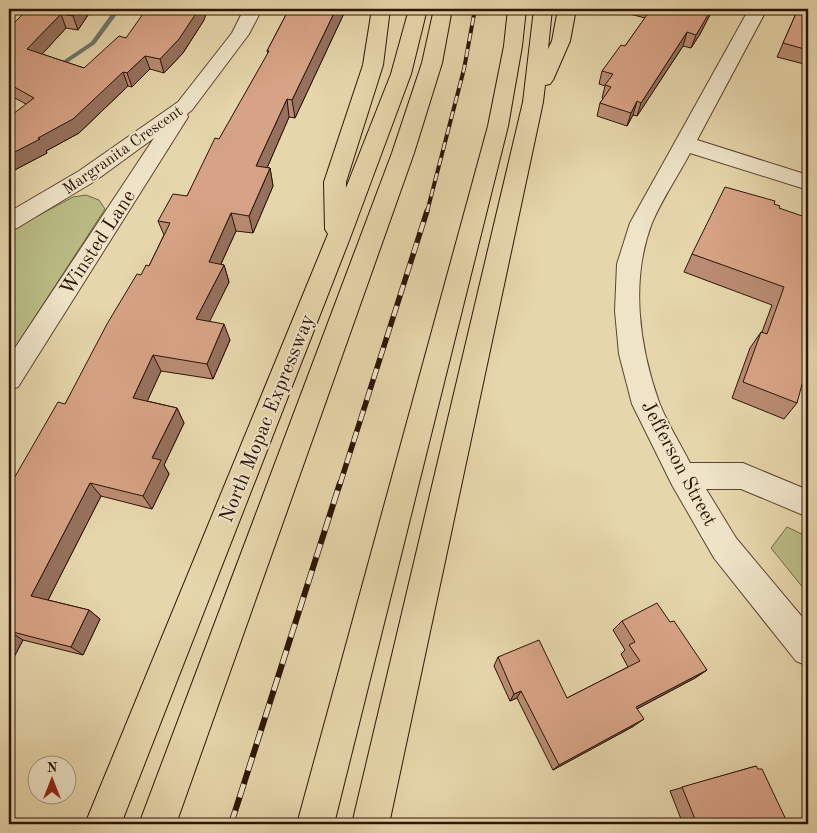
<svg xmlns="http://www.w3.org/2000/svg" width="817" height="833" viewBox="0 0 817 833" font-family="'Old Standard TT',serif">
  <rect width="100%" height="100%" fill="#e6d6ab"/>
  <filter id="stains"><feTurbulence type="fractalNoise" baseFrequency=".004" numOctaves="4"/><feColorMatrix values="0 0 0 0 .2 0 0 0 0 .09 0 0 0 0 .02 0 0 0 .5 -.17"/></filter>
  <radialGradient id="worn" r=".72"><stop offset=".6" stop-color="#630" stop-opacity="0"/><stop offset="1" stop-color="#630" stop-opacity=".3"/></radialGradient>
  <path fill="#babc86" stroke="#736846" d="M 86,195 L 99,200 L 105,209 L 9,357 L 9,231 L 73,197 Z
    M 787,527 L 808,537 L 808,594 L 771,548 Z"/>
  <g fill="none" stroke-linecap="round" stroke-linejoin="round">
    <path fill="#6e766f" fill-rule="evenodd" d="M 115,9 L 121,9 L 95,44 L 58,69 L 54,69 L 54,67 L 91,42 Z
      M 22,89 L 24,90 L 24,92 L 9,102 L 9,97 Z"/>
    <defs>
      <path id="minor" d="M 244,9 L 262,9 L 249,34 L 192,110 L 187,114 L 188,117 L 18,387 L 9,390 L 9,357 L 154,138 L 95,181 L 17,228 L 9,230 L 9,212 L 79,171 L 178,102 L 232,33 Z
        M 749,9 L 767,9 L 697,140 L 808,175 L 808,190 L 690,153 C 678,176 662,199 652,223 C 630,280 639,346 659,402 C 667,423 680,443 690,463 L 743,463 L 808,490 L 808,517 L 741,489 L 706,489 L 736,538 L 808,624 L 808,666 L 796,661 L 714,558 L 672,485 L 632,404 L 619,354 L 615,311 L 617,264 L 630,223 Z"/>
      <path id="motorway" d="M 372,9 L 390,9 L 383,65 L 346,182 L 346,188 L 391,74 L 409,9 L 427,9 L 411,74 L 350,238 L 121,824 L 85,824 L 328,234 L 325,229 L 324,182 L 363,65 Z
        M 434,9 L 452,9 L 442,63 L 414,153 L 176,824 L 139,824 L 392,153 L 422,63 Z
        M 508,9 L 526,9 L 522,46 L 508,126 L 334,824 L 297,824 L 488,126 L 504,46 Z
        M 534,9 L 552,9 L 548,49 L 552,41 L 558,9 L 576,9 L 570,41 L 553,80 L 550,84 L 545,85 L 543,102 L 389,824 L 352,824 L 523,102 Z"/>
    </defs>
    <use href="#minor" stroke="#5a4430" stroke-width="2"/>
    <use href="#motorway" stroke="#2c1407" stroke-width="2"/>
    <use href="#minor" fill="#efe4c8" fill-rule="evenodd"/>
    <use href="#motorway" fill="#e6d6ab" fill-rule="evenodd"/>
    <defs>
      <path id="rail-far2" d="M 427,212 L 464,69 L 475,9"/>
      <path id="rail-far1" d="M 340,484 L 427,211"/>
      <path id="rail" d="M 231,824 L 340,483"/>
    </defs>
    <use href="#rail-far2" stroke="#2c1407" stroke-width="4"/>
    <use href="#rail-far1" stroke="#2c1407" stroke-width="5.5"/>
    <use href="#rail" stroke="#2c1407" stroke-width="6"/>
    <use href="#rail-far2" stroke="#efe4c8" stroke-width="2.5" stroke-dasharray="8" stroke-linecap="butt"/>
    <use href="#rail-far1" stroke="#efe4c8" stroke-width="4" stroke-dasharray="11" stroke-linecap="butt"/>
    <use href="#rail" stroke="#efe4c8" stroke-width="4.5" stroke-dasharray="14" stroke-linecap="butt"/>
  </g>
  <path fill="#b98c73" stroke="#2c1407" d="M 28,9 L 92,9 L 78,30 L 66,28 L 42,54 L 84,68 L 126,38 L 204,20 L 183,53 L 164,73 L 150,69 L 132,87 L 128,86 L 79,133 L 46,151 L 47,153 L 9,173 L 26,104 L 9,95 L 9,28 Z
    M 289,9 L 346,9 L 295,118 L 289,117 L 267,168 L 270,168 L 273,186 L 253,233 L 236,231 L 221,264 L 224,265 L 229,282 L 209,321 L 230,340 L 213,379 L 161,371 L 147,401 L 177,408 L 184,423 L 164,465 L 169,474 L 152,509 L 101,496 L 48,600 L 89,610 L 100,619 L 83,655 L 23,640 L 14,657 L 9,655 L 9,487 L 65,404 L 141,275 L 149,266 L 164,235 L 158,221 L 187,196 L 268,54 L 267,51 Z
    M 611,9 L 713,9 L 700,34 L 691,48 L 683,46 L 637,116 L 633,115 L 627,126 L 597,116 L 600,103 L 603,99 L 602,98 L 605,86 L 599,84 L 602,71 L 625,46 L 645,18 Z
    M 798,9 L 808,9 L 808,65 L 777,57 Z
    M 808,124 L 808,139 L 803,138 Z
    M 774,204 L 779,208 L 804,348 L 797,403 L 784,419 L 732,398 L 750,348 L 761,332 L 762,332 L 772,305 L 684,272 L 692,254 Z
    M 622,621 L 670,622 L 707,670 L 695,678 L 637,709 L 634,726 L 553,770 L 517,698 L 510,701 L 494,666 L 498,657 L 567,698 L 628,667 L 621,654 L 625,650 L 613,630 Z
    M 756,766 L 788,824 L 683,824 L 670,791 Z"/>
  <path fill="#96725e" stroke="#2c1407" d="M 77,9 L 92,9 L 78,30 L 73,16 Z
    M 199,9 L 208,9 L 204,20 L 183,53 L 164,73 L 160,59 Z
    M 336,9 L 346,9 L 295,118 L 292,100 Z
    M 711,9 L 713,9 L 700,34 L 691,48 L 696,35 Z
    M 61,14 L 66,28 L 34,63 L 27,49 Z
    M 687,32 L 683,46 L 637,116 L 641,103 Z
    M 145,56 L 150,69 L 132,87 L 127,73 Z
    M 123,72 L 128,86 L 79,133 L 46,151 L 47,153 L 9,173 L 9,155 L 38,138 Z
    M 287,99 L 289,117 L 260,184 L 256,166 Z
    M 637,101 L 633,115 L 627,126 L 631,113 Z
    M 270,168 L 273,186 L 253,233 L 249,216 Z
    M 231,213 L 236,231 L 214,279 L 209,262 Z
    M 224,265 L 229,282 L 203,335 L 196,319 Z
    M 224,324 L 230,340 L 213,379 L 207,364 Z
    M 153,355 L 161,371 L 142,413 L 133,398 Z
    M 177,408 L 184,423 L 164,465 L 169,474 L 152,509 L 143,496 L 152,458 Z
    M 90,483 L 101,496 L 45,606 L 31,596 Z
    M 89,610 L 100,619 L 83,655 L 71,647 Z
    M 9,631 L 23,640 L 14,657 L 9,654 Z
    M 707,670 L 695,678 L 627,714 L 636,707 Z
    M 521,691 L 517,698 L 510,701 L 514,694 Z
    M 9,713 L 12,714 L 9,722 Z
    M 644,719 L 634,726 L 553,770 L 559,765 Z"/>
  <path fill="#d7a386" stroke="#2c1407" d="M 28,9 L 77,9 L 73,16 L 61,14 L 27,49 L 84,68 L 119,36 L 126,38 L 145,11 L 148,9 L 199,9 L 179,39 L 160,59 L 145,56 L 127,73 L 123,72 L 73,119 L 38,138 L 40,139 L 9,155 L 9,117 L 34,98 L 9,84 L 9,28 Z
    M 289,9 L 336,9 L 292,100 L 287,99 L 256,166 L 270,168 L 249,216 L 231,213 L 209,262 L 224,265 L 196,319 L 224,324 L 207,364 L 153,355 L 133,398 L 177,408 L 152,458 L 161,460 L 143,496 L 90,483 L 31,596 L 89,610 L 71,647 L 9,631 L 9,487 L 58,402 L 65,404 L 107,324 L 137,274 L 141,275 L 146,265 L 149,266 L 170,223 L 158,221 L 173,194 L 187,196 L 215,138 L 219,139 L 269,51 L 267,51 Z
    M 651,9 L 711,9 L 705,20 L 696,35 L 687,32 L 641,103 L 637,101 L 631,113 L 600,103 L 611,87 L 605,85 L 613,74 L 602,71 L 621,45 L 625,46 Z
    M 798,9 L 808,9 L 808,50 L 783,43 Z
    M 725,187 L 775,201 L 774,204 L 780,206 L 779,208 L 808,218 L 808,336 L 804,348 L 808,350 L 808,362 L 797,403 L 743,382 L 761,332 L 767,334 L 784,287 L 692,254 Z
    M 657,603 L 670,622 L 674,621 L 707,670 L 636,707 L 644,719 L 559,765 L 521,691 L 514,694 L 498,657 L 539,640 L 567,698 L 640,661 L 629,645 L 635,642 L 622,621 Z
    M 756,766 L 758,769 L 762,769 L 788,824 L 697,824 L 682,787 Z"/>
  <g text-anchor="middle" stroke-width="4" stroke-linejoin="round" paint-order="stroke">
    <g font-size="16" fill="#2c1407" stroke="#efe4c8">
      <text transform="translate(122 149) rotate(-35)" y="6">Margranita Crescent</text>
    </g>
    <g font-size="20" fill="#2c1407" stroke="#efe4c8">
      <text transform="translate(97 242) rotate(-57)" y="7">Winsted Lane</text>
      <text transform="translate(266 418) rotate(-68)" y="7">North Mopac Expressway</text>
      <text transform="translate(680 463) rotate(62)" y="7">Jefferson Street</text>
    </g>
  </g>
  <rect width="817" height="833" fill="none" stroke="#e6d6ab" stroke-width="30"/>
  <rect x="10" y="10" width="797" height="813" fill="none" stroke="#2c1407" stroke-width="2.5"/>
  <rect x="15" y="15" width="787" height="803" fill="none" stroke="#2c1407"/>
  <g transform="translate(52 780)"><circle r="24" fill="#efe4c8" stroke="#a1917b"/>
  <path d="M0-4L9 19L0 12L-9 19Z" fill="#8f2418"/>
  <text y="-8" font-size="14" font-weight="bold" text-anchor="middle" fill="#2c1407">N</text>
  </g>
  <rect width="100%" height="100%" filter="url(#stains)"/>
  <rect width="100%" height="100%" fill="url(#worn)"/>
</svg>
